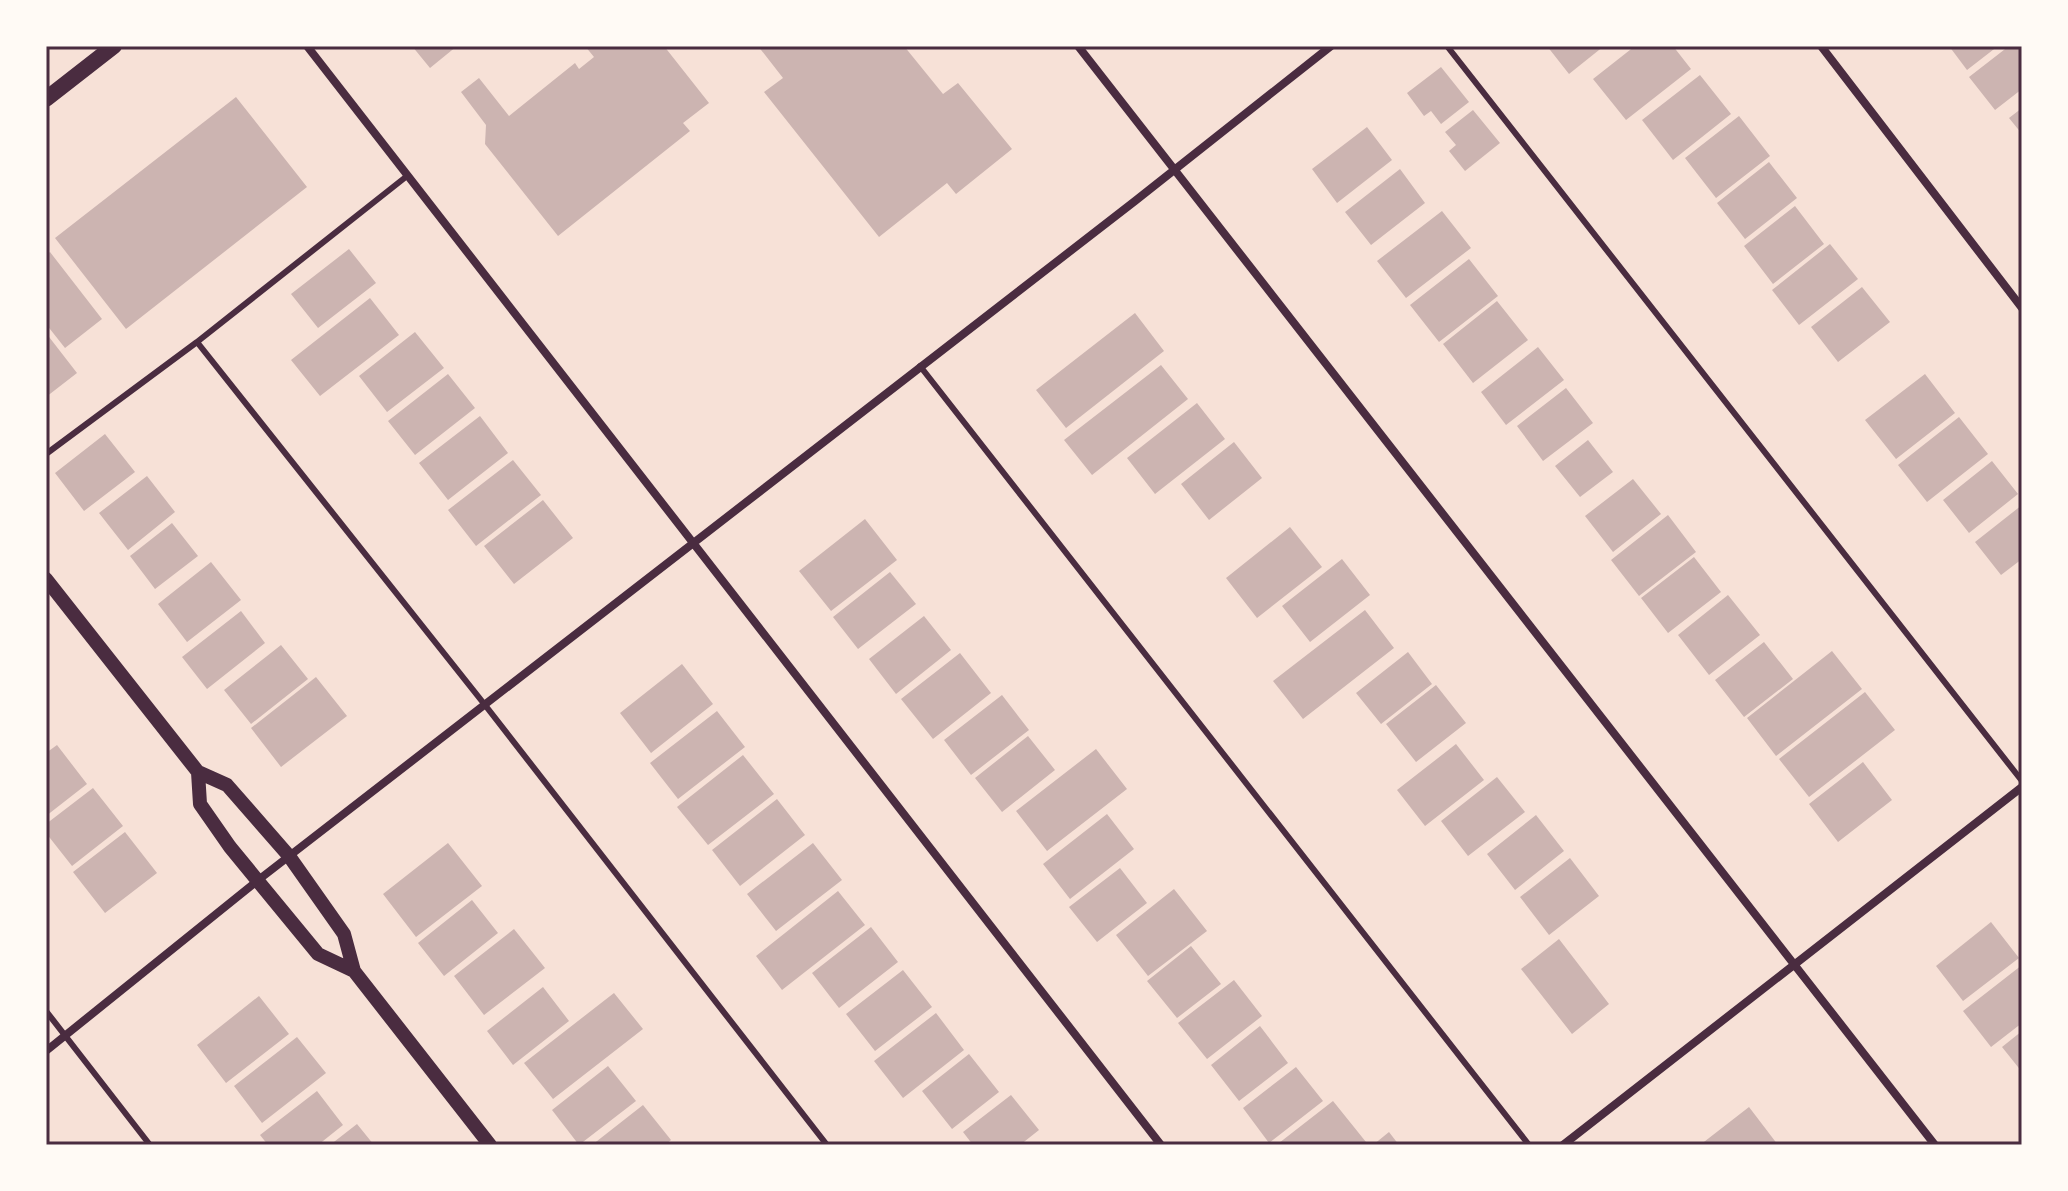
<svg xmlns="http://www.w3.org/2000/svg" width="2068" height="1191" viewBox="0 0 2068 1191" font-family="'Space Grotesk',sans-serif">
  <rect width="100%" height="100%" fill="#f7e1d7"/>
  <path fill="#ccb4b1" d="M 412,46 L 457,46 L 430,68 Z
    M 585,46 L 664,46 L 709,103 L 683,123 L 690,131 L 558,236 L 485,144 L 486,125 L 461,92 L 479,78 L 509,116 L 575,63 L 579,69 L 594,57 Z
    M 758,46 L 904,46 L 943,94 L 958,83 L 1012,149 L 956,194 L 947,183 L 879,237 L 764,92 L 783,78 Z
    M 1547,46 L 1604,46 L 1569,74 Z
    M 1635,46 L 1673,46 L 1691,69 L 1626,120 L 1593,79 Z
    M 1949,46 L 1998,46 L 1967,70 Z
    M 2009,46 L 2022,46 L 2022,89 L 1995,110 L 1969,77 Z
    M 1441,67 L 1469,102 L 1441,124 L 1431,111 L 1424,116 L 1407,93 Z
    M 1700,75 L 1731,114 L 1673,160 L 1642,120 Z
    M 236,97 L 307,187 L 126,329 L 55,238 Z
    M 2022,108 L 2022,134 L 2009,118 Z
    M 1473,110 L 1500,143 L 1465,171 L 1449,151 L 1456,145 L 1445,132 Z
    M 1739,116 L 1770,156 L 1716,198 L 1685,158 Z
    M 1367,127 L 1392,160 L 1337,203 L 1312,169 Z
    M 1769,162 L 1797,198 L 1745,239 L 1717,203 Z
    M 1400,169 L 1425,203 L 1371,245 L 1345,212 Z
    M 1795,206 L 1824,244 L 1773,284 L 1744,246 Z
    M 1442,211 L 1471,248 L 1406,298 L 1377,261 Z
    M 1830,244 L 1858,279 L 1799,325 L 1772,290 Z
    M 349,249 L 376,283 L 318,328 L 291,294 Z
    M 50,252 L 102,319 L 65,348 L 46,324 L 46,255 Z
    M 1469,259 L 1498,296 L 1439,342 L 1410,305 Z
    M 1862,287 L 1890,322 L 1838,362 L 1811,327 Z
    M 370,298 L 399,335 L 320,396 L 291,360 Z
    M 1497,301 L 1528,340 L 1473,383 L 1443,344 Z
    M 1135,313 L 1164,351 L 1066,428 L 1036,390 Z
    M 415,332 L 444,368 L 387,412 L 359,376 Z
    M 46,333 L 77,373 L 46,397 Z
    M 1538,347 L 1564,380 L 1506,425 L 1481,392 Z
    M 1161,365 L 1188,399 L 1092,475 L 1064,440 Z
    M 448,374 L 475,408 L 415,455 L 388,421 Z
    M 1925,374 L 1955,413 L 1896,459 L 1865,420 Z
    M 1566,388 L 1593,423 L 1543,461 L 1517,426 Z
    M 1197,403 L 1225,439 L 1155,494 L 1127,458 Z
    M 480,416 L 508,453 L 448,500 L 419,463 Z
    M 1959,417 L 1988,454 L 1927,502 L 1898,465 Z
    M 105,434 L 135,472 L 84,511 L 55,473 Z
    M 1588,440 L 1613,472 L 1580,497 L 1555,466 Z
    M 1234,442 L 1262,478 L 1209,520 L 1181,484 Z
    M 513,460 L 541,495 L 476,546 L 448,510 Z
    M 1992,461 L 2018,494 L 1969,533 L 1943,500 Z
    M 147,476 L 175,512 L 128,550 L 99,513 Z
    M 1633,479 L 1661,514 L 1613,552 L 1585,516 Z
    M 543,500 L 573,538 L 514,584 L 484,546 Z
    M 2022,505 L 2022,559 L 2001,575 L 1975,542 Z
    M 1668,515 L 1696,552 L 1639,596 L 1611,560 Z
    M 865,519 L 897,560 L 831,611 L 799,571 Z
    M 172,523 L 198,556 L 155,589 L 130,556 Z
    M 1290,527 L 1322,567 L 1257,618 L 1226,578 Z
    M 1694,557 L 1721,592 L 1668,633 L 1641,598 Z
    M 1342,559 L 1370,595 L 1310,642 L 1282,606 Z
    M 211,562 L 241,600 L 187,642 L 158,604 Z
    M 890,572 L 916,604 L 858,649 L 833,617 Z
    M 1728,595 L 1760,635 L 1709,675 L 1678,635 Z
    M 1365,610 L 1394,648 L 1303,719 L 1273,681 Z
    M 241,611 L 265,643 L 207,689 L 182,657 Z
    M 924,616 L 951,650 L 896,694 L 869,659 Z
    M 1764,642 L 1793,679 L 1744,717 L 1715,680 Z
    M 281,645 L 308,679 L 251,724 L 224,690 Z
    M 1832,651 L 1862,689 L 1776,756 L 1747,718 Z
    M 1408,652 L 1432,684 L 1381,724 L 1356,693 Z
    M 960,653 L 991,693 L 933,739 L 901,699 Z
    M 682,664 L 713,704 L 651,753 L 620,713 Z
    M 316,677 L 347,716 L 281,767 L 251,728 Z
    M 1436,685 L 1466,723 L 1416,762 L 1386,724 Z
    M 1865,692 L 1895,730 L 1809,797 L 1779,759 Z
    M 1002,695 L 1029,730 L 971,775 L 944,740 Z
    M 717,711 L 745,747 L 678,799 L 650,763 Z
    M 1028,736 L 1055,770 L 1002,812 L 975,778 Z
    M 1456,744 L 1484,780 L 1425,826 L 1397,790 Z
    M 57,745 L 87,784 L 46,816 L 46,753 Z
    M 1096,749 L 1127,789 L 1047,851 L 1016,811 Z
    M 743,755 L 774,794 L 708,845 L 677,807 Z
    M 1863,762 L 1892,800 L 1838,842 L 1809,804 Z
    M 1497,777 L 1525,812 L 1468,856 L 1441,821 Z
    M 93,788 L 123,826 L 72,866 L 46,833 L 46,824 Z
    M 777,799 L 805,835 L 740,886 L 712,850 Z
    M 1107,814 L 1134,849 L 1070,899 L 1043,864 Z
    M 1536,815 L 1564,851 L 1515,890 L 1487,854 Z
    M 125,832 L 157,873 L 105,913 L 73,872 Z
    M 448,843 L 482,886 L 416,937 L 383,894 Z
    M 813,843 L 842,880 L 776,931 L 747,894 Z
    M 1570,858 L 1599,896 L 1549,935 L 1520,897 Z
    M 1120,868 L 1147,903 L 1097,942 L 1069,907 Z
    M 1174,889 L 1207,931 L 1148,976 L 1116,935 Z
    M 838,891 L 865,925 L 782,990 L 756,956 Z
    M 472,900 L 498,933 L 444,976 L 418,943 Z
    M 1991,922 L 2019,958 L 1963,1001 L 1936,966 Z
    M 871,927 L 898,962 L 839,1008 L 812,973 Z
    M 514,929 L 545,968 L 484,1015 L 454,976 Z
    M 1559,939 L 1609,1004 L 1572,1034 L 1521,969 Z
    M 1191,946 L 1221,984 L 1177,1018 L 1147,981 Z
    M 2022,965 L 2022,1023 L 1991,1047 L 1963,1011 Z
    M 903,970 L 932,1007 L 875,1051 L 846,1014 Z
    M 1234,980 L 1262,1016 L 1207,1059 L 1178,1023 Z
    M 543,987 L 569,1021 L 513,1065 L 487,1031 Z
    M 614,993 L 643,1029 L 553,1099 L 524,1063 Z
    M 259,996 L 289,1034 L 226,1083 L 197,1045 Z
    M 936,1013 L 964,1050 L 903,1098 L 874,1061 Z
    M 1260,1026 L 1288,1063 L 1239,1101 L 1211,1065 Z
    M 2022,1031 L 2022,1072 L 2002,1047 Z
    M 297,1037 L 326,1073 L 262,1123 L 234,1086 Z
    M 969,1054 L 999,1092 L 952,1129 L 922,1091 Z
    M 608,1066 L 636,1101 L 579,1145 L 552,1110 Z
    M 1296,1067 L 1323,1101 L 1269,1143 L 1243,1108 Z
    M 317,1091 L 343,1125 L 318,1145 L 268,1145 L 260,1135 Z
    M 1011,1095 L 1039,1130 L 1020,1145 L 973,1145 L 963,1132 Z
    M 1333,1101 L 1366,1142 L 1361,1145 L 1280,1145 L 1279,1143 Z
    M 643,1105 L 671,1140 L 665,1145 L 592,1145 Z
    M 1749,1107 L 1778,1145 L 1700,1145 Z
    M 357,1124 L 374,1145 L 330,1145 Z
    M 1389,1132 L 1399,1145 L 1373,1145 Z"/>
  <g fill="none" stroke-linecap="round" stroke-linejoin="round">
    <path stroke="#4a2c40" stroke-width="6" d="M 1447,46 L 2022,781
      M 197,342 L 485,705 L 827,1145
      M 920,366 L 1529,1145
      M 46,454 L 197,342 L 407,176
      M 46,1011 L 150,1145"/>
    <path stroke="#4a2c40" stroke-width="8" d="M 307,46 L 1161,1145
      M 1078,46 L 1935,1145
      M 1821,46 L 2022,308
      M 46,1051 L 257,881 L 1135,201 L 1331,46
      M 1563,1145 L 2022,787"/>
    <path stroke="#4a2c40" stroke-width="14" d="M 46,579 L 198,772 L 227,785 L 289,856 L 344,934 L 354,971 L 490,1145
      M 198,772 L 200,804 L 230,847 L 318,954 L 354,971"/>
    <path stroke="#4a2c40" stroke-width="16" d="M 46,99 L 114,46"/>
  </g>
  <rect width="2068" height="1191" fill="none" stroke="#fffaf5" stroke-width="96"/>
  <rect x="48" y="48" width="1972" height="1095" fill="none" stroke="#4a2c40" stroke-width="3"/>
</svg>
